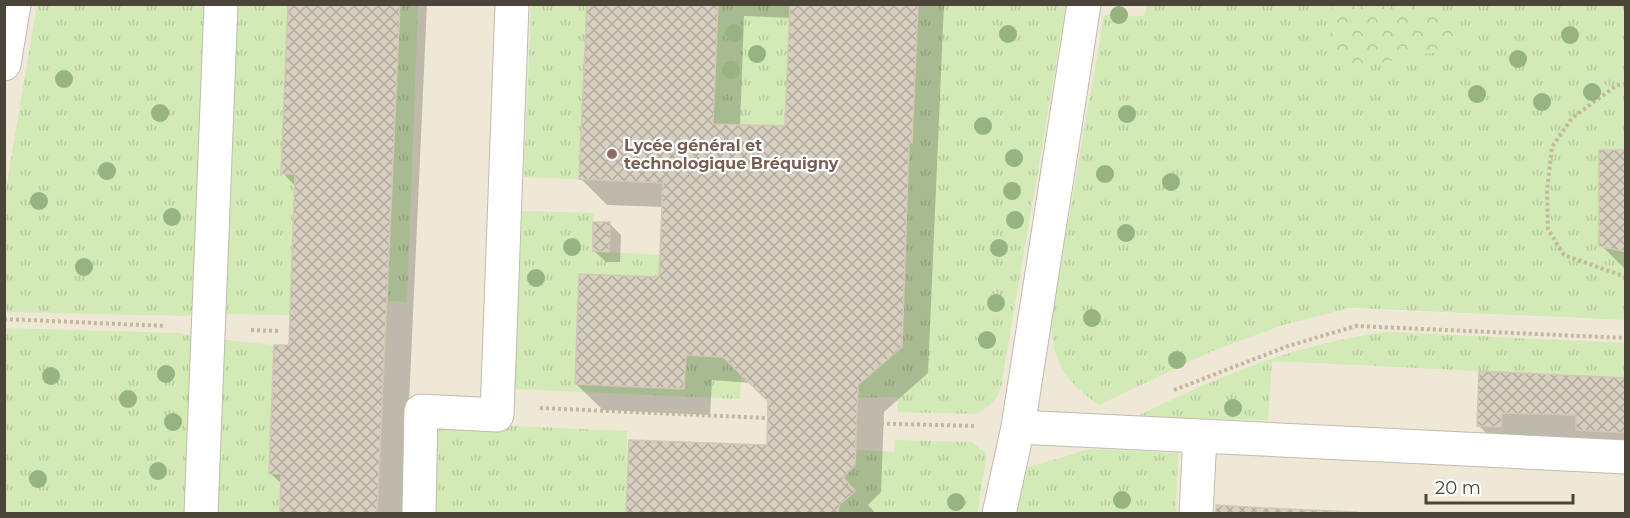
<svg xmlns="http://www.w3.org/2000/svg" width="1630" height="518" viewBox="0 0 1630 518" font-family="Montserrat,sans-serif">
  <defs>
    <pattern id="grass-tufts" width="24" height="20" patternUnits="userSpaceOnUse" patternTransform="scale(1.5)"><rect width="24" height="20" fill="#d2eab5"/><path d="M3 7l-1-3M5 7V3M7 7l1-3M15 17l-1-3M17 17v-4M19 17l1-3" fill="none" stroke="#b6ca9c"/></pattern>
    <pattern id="park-crowns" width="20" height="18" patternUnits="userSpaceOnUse" patternTransform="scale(1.5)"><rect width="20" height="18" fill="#d2eab5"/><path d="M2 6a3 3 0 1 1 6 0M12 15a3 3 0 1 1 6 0" fill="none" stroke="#b6ca9c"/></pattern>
    <pattern id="building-cross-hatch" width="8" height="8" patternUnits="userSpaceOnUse" patternTransform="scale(1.5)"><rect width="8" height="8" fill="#d8cfc1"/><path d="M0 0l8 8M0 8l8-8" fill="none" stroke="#b1aa9e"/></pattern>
  </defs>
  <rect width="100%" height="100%" fill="#f6f3ec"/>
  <path fill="#efe8d6" d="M 4,5 L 1224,5 L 1213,303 L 1625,320 L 1625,513 L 5,513 Z"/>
  <path fill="url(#grass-tufts)" d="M 1147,4 L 1625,5 L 1625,150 L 1599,150 L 1599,246 L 1625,252 L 1625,320 L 1349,308 L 1283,325 L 1210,352 L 1099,405 C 1065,381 1052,362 1051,320 L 1104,16 C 1116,10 1129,20 1145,15 Z
    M 37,5 L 211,5 L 197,312 L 188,316 L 5,312 L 5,195 Z
    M 231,5 L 288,5 L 281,173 L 295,174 L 290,315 L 226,314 L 219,309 Z
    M 400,5 L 418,5 L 407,302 L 388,301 Z
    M 531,5 L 587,5 L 579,179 L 524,177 Z
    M 718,5 L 790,5 L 785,126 L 713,124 Z
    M 918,5 L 1066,5 L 1001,387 C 996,401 989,408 975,414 L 898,412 L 898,397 L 857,398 L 858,385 L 902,347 L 909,143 L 912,143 Z
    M 522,211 L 594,213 L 593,251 L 660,255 L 659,277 L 579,275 L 575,384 L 684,389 L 686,355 L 723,357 L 741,375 L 740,399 L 514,389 Z
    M 5,328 L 180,333 L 194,337 L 191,513 L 5,514 Z
    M 1388,332 L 1625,343 L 1625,378 L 1272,361 L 1268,420 L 1136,417 C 1217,377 1297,343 1388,332 Z
    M 226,340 L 274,345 L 269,473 L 281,474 L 280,513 L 211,514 L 220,341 Z
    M 427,422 L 627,431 L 626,513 L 425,514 Z
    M 895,440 L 972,442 L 986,453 L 986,460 L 977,513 L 838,514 L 839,505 L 855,491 L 843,477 L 855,465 L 856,450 L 894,452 Z
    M 1090,449 L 1178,453 L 1176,513 L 1009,514 L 1023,469 Z"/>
  <path fill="url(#park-crowns)" d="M 1332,5 L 1417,5 L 1423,16 L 1454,14 L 1458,50 L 1424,54 L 1342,71 L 1330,50 Z"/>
  <path fill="#0003" fill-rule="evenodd" d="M 289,4 L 427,4 L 404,514 L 282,514 L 283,485 L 270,473 L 290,347 L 296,187 L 283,173 Z
    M 590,4 L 944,4 L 928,373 L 884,412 L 881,492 L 868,505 L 876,514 L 627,514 L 768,447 L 769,401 L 751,383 L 712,380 L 710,415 L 603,410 L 576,384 L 661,279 L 664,207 L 607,205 L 581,179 ZM 744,16 L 791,18 L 786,128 L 740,127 Z
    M 1626,152 L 1626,270 L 1601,245 Z
    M 610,224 L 621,235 L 620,262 L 606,262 L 594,251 Z
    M 1481,373 L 1626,380 L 1626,455 L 1601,454 L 1586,438 L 1525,436 L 1503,450 L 1479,426 Z
    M 1217,507 L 1356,514 L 1217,514 Z"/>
  <path fill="url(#building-cross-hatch)" stroke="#d3c7b4" stroke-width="1.5" d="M 288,4 L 400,4 L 377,514 L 280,514 L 281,474 L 269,474 L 274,345 L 289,345 L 295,174 L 281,174 Z
    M 587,4 L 718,4 L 713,124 L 785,126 L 790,4 L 918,4 L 912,143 L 909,143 L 902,347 L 858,385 L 855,465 L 843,477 L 855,491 L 839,505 L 838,514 L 626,514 L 629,440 L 767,445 L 768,401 L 723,357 L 686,355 L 684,389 L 575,384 L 579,274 L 659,277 L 663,183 L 579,179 Z
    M 1599,150 L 1626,150 L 1626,252 L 1599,246 Z
    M 593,222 L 610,222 L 609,252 L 593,251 Z
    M 1479,371 L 1626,378 L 1626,433 L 1576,430 L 1576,415 L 1502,413 L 1501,427 L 1477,426 Z
    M 1216,505 L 1264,508 L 1357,512 L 1216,514 Z"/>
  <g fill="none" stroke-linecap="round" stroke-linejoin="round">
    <defs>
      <path id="minor" d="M 4,64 L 14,4
        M 1018,427 L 1626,457
        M 201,514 L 221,4
        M 419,514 L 421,411 L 497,415 L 512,4
        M 999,514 L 1018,427 L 1084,4
        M 1196,514 L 1200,436"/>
    </defs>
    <use href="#minor" stroke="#c2bbae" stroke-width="35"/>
    <path stroke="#c4b79f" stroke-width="4" stroke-dasharray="3 3" stroke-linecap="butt" d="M 1626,84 L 1617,85 L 1572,118 L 1552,147 L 1547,190 L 1548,229 L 1564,255 L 1626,277
      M 4,319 L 166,326
      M 251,330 L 280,331
      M 1174,390 L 1288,346 L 1356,326 L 1626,338
      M 540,408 L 767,418
      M 857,423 L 976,426"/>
    <use href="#minor" stroke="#fff" stroke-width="33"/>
  </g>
  <g fill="#97b381">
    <circle cx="1119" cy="15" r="9"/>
    <circle cx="734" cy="33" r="9"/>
    <circle cx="1008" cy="34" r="9"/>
    <circle cx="1570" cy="35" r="9"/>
    <circle cx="757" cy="54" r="9"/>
    <circle cx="1518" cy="59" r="9"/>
    <circle cx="731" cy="70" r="9"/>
    <circle cx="64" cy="79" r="9"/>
    <circle cx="1592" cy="92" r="9"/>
    <circle cx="1477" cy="94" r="9"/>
    <circle cx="1542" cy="102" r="9"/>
    <circle cx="160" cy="113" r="9"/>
    <circle cx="1127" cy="114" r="9"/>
    <circle cx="983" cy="126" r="9"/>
    <circle cx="1014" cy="158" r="9"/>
    <circle cx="107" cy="171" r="9"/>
    <circle cx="1105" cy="174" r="9"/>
    <circle cx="1171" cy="182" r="9"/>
    <circle cx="1012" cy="191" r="9"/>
    <circle cx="39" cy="201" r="9"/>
    <circle cx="172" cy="217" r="9"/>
    <circle cx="1015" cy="220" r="9"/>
    <circle cx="1126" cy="233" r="9"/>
    <circle cx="572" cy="247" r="9"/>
    <circle cx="999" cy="248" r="9"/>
    <circle cx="84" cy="267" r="9"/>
    <circle cx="536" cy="278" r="9"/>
    <circle cx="996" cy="303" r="9"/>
    <circle cx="1092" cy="318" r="9"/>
    <circle cx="987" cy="340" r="9"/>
    <circle cx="1177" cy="360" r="9"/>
    <circle cx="166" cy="374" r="9"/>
    <circle cx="51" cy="376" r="9"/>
    <circle cx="128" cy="399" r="9"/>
    <circle cx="1233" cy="408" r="9"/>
    <circle cx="173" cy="422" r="9"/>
    <circle cx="158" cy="471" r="9"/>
    <circle cx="38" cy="479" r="9"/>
    <circle cx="1122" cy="500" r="9"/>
    <circle cx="956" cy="502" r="9"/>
  </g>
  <circle fill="#8d6e63" stroke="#fff" stroke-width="2" cx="612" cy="154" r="6"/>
  <g text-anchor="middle" stroke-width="4.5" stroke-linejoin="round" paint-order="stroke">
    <g font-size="16" font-weight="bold" fill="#785e54" stroke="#fff" text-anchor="start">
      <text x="624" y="151">Lycée général et<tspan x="624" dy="18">technologique Bréquigny</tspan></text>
    </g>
  </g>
  <rect width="1630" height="518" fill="none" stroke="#4b4439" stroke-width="12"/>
  <path d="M1426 494v9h147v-9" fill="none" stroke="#4b4439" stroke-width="3"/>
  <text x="1435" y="494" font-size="18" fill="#4b4439" stroke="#ffffff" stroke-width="4.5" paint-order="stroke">20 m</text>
</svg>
